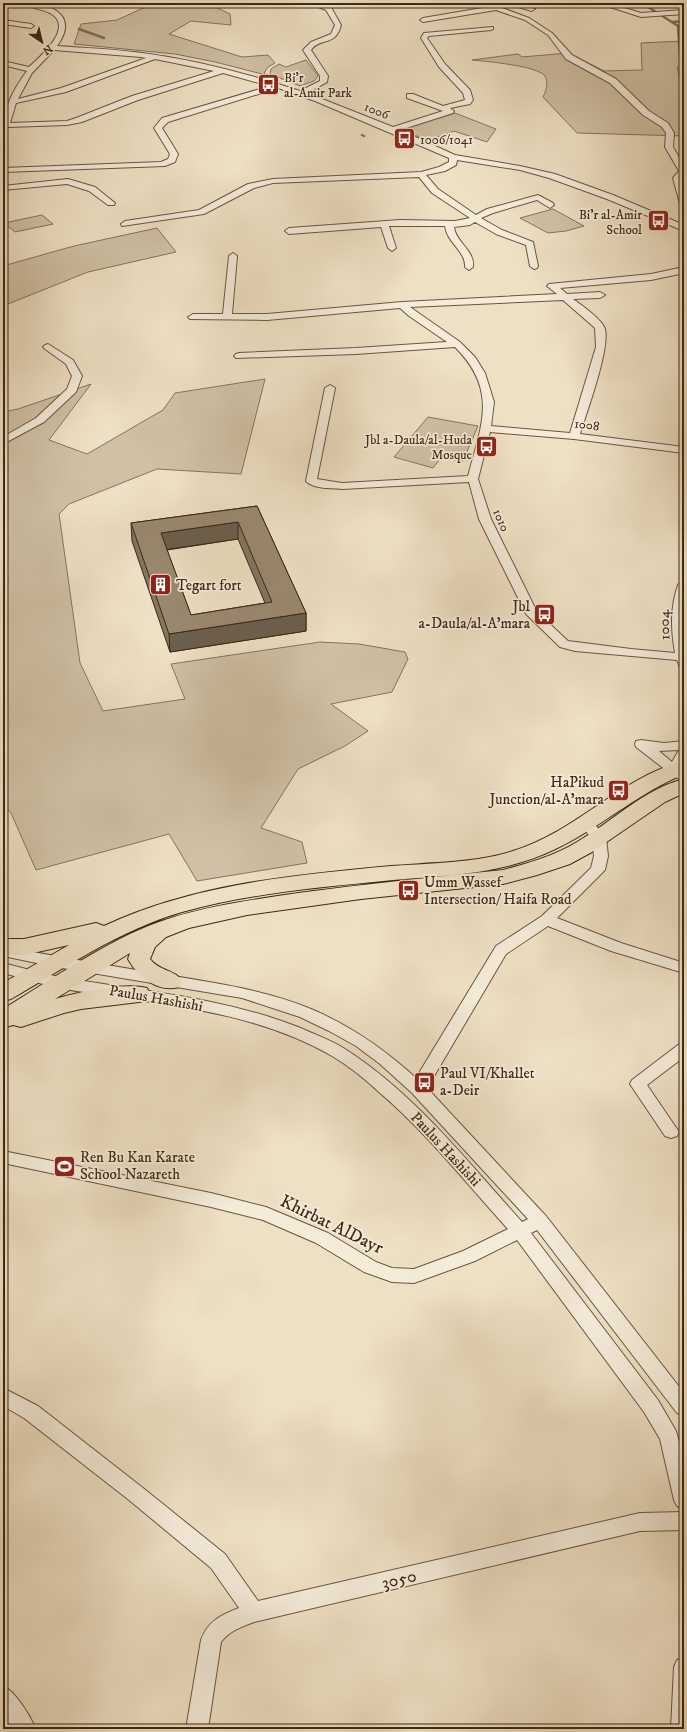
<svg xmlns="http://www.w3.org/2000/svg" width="687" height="1732" viewBox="0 0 687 1732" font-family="'IM FELL DW Pica',serif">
  <rect width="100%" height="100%" fill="#eee0c4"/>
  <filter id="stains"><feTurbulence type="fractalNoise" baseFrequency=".005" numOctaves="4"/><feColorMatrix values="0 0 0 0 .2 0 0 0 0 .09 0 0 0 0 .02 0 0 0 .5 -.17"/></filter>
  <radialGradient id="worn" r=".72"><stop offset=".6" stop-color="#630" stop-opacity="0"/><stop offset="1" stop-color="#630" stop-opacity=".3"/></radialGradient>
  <path fill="#d0c1a6" stroke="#86745d" d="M 154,3 L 207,3 L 230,14 L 231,25 L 191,21 L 169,34 L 242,57 L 268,55 L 275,63 L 268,67 L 264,73 L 270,76 L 215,62 L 175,54 L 74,44 L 81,24 L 117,20 Z
    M 684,41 L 684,67 L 677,67 L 683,88 L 684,88 L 684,136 L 577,133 L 543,97 C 546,91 549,83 545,76 C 538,66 485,61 472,60 L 518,54 L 522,57 L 568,53 L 604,71 L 642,70 L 641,43 Z
    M 306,60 L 318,76 L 314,81 L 300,86 L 270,74 L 271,69 L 279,64 L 286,67 Z
    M 455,113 L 496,129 L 487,142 L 454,131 L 427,141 L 403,129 Z
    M 553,209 L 584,226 L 566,231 L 548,233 L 520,218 Z
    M 42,215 L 53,224 L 15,232 L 4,223 Z
    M 157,228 L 176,252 L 88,272 L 3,306 L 3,266 L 74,246 Z
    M 265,379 L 241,474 L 157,469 L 69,504 L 59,514 L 80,663 L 103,711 L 185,699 L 171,664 L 320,642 L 359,644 L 405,652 L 408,659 L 392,692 L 331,704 L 368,731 L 345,746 L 298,769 L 261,828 L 302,842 L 307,863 L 197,881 L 169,834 L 36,870 L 11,813 L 3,803 L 3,412 L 18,409 L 91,384 L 49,440 L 87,454 L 163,410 L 175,393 Z
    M 428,417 L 478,426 L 463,461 L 441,458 L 433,468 L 394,457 Z"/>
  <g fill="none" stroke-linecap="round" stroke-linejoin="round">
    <path stroke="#83715a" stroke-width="2.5" d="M 642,3 L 678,26 L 680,55 L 684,79
      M 672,22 L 684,21
      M 79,29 L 104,38
      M 362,135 L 364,136"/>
    <defs>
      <path id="minor" d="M 24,3 C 52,3 79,16 57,46 C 85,48 114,49 142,53 C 196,60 249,74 300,91 L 320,81 L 320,76 L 303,50 L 311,42 L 331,34 L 335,25 L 326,10 L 309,3 L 318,3 L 326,6 L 326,3 L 332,3 L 332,9 L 341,25 C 336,47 320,37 311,50 L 328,76 L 327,82 L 307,93 L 393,127 L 443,111 L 407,98 L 407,94 L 413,94 L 443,106 L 465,100 L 463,93 L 439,67 L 421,38 L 424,33 L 493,27 L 493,29 L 491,30 L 429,36 L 427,38 L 445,64 L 470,90 L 473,100 L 470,104 L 450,108 L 454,111 L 453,113 L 400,130 L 455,155 L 520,166 L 555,174 L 613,195 L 684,225 L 684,231 L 607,199 L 549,178 L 520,170 L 457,160 L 456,165 L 445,171 L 426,175 L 438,189 L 476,215 L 487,209 L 538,195 L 553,203 L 554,205 L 550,208 L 537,200 L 493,213 L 481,218 L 502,230 L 533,242 L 538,266 L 537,268 L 534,269 L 530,266 L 526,245 L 496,234 L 475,222 L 470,225 L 454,227 C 456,243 475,250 473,267 L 469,270 L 465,267 C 466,251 447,243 445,226 L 389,226 L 396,248 L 392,251 L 388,248 L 381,227 L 289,234 L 285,231 L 289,228 L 400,220 L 455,221 L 470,218 L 432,193 L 419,177 L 273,183 L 254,188 L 204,214 L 122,226 L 121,224 L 125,221 L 199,210 L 248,184 L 273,179 L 421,172 L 439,167 L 449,162 L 449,158 L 315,101 L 278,88 L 168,122 L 162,128 L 178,154 L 175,162 L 165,166 L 3,172 L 3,168 L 161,162 L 168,159 L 170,154 L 154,128 L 162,118 L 270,86 L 223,73 L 138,100 L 82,122 L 67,125 L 8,127 L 3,130 C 3,109 14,88 27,71 L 3,65 L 3,61 L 29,67 C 41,56 75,27 50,13 C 42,9 30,8 24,3 ZM 54,50 L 141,57 L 146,58 L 61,88 L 18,99 L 32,73 ZM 155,59 L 214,71 L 132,96 L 76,118 L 67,121 L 10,123 L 16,103 L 66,92 Z
        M 480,3 L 489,3 L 529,18 L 552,33 L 572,55 L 616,79 L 649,111 L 668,123 L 674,133 L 673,147 L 684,166 L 684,175 L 681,178 L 684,189 L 684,207 L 680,204 L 673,178 L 679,171 L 665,147 L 666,133 L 662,127 L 643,115 L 610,83 L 566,59 L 548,35 L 525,20 L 496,10 L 423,22 L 420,20 L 423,18 L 488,7 Z
        M 505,3 L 516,3 L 535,9 L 532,11 Z
        M 598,3 L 608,3 L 641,13 L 684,10 L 684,14 L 641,17 Z
        M 3,20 L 31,24 L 34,26 L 31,28 L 3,24 Z
        M 68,179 L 95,187 L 115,203 L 114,205 L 108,205 L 89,191 L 67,184 L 3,190 L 3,186 Z
        M 233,253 L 237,256 L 232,314 L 267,314 L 402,302 L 557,294 L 547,286 L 549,284 L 651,274 L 684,267 L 684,273 L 651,280 L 560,288 L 567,294 L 600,292 L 605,295 L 600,298 L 573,299 C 581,305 602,319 605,329 C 610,349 587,411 580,434 L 684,447 L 684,453 L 574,439 L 490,432 L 478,479 L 491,519 L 537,612 L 568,641 L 631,649 L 675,653 C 671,629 670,608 678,585 L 680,583 L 684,582 L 684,668 L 680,667 L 677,660 L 575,651 L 560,647 L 526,614 L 479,519 L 469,482 L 342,489 C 331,488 313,489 306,481 L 325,388 L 330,385 L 335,388 L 317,479 L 342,483 L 468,476 C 482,424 498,390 455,347 L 356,354 L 236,358 L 234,356 L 236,354 L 239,353 L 356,348 L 447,342 L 409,316 L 400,308 L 267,320 L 190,319 L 188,317 L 193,314 L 223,314 L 229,256 ZM 563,300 L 595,328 L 596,347 L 570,433 L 491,426 L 494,402 L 485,373 L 475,357 L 460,342 L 410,307 Z
        M 48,344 L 73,360 L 82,376 L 76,392 L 44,422 L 3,444 L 3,437 L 36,418 L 67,389 L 72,376 L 66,364 L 45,349 L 43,347 L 45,345 Z
        M 641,740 L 664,743 L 684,741 L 684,764 L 682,769 L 684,770 L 684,781 L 669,774 L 667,771 L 636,747 L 635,744 L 636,741 ZM 679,750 L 672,762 L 659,751 Z
        M 587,820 L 592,821 L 606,838 L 608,856 L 605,870 L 557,918 L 621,943 L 684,963 L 684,973 L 611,951 L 548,926 L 506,954 L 427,1088 L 546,1216 L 684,1393 L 684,1415 L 677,1413 L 537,1230 L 531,1233 L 658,1400 L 676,1431 L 684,1460 L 684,1509 L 677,1506 L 674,1500 L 660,1439 L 644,1412 L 517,1240 L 475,1261 L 414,1283 L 392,1282 L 364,1272 L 316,1243 L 263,1220 L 211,1207 L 3,1163 L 3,1151 L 211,1193 L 266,1207 L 328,1233 L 376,1262 L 392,1268 L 414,1269 L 463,1251 L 508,1229 C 466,1183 427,1133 380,1093 C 365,1079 349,1066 332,1056 C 251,1009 154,1004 64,989 C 44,985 23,978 3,973 L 3,963 C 23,968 44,974 65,978 C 143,991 224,998 298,1027 C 314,1034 331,1040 345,1049 C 415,1094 467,1161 522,1222 L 528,1219 L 412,1093 L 380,1064 L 356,1046 L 329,1031 L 300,1017 L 242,998 L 56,967 L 3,956 L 3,946 C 57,957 112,966 167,975 C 216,983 265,990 311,1009 C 351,1026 384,1049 416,1078 L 496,946 L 542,916 L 591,868 L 594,856 L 592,839 L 580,824 L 582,821 Z
        M 684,1043 L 684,1057 L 647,1085 L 679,1132 L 677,1136 L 671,1138 L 665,1136 L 630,1084 L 632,1080 L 678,1045 Z
        M 3,1388 L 38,1406 L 143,1488 L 225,1554 L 258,1601 L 640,1513 L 684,1512 L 684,1530 L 640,1531 L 254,1622 C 241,1627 229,1631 221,1642 L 208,1729 L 186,1729 L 201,1640 C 208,1621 221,1615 239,1608 L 211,1568 L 129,1500 L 24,1418 L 3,1406 Z
        M 684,1657 L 684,1729 L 671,1729 L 674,1667 L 677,1660 Z
        M 3,1686 C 16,1692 30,1716 36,1729 L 12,1729 L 3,1715 Z"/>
      <path id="highway" d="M 684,761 L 684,774 C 627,798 582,845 522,862 C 480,875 436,876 393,880 C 323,887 250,893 182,912 C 120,930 66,967 11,999 L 3,1001 L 3,983 L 69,945 L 24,955 L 3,955 L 3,939 L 24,939 L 96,923 L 104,926 C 194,884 294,875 391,866 C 432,863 475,863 513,851 C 576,832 621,777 684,761 Z
        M 684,779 L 684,793 L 665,802 L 592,852 L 570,864 L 537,875 L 503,884 L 361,899 L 247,915 L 189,928 L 166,937 L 155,947 L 150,959 C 159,971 176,970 182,981 L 179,987 C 158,993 138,977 128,959 L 130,953 L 55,999 C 78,992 125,982 147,988 L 150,994 L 147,1000 L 139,1002 L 81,1009 L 64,1013 L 21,1027 L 13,1025 L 3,1028 L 3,1009 C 51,980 106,941 159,922 C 204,906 252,900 298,893 C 366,884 435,877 503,870 C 529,863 554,856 577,842 C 612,822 644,789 684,779 Z"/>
    </defs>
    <use href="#minor" stroke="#695640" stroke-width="2"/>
    <use href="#highway" stroke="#3d2814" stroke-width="2"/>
    <use href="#minor" fill="#f4ebd9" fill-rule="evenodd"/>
    <use href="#highway" fill="#eee0c4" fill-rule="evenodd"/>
  </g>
  <path fill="#847560" stroke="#3d2814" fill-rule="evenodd" d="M 257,506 L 306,613 L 306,631 L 170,652 L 132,541 L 131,523 ZM 238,539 L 265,603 L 191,615 L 167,550 Z"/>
  <path fill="#6b5f4e" stroke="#3d2814" d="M 238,522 L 238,539 L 163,550 L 161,533 Z
    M 306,613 L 306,631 L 170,652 L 169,634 Z"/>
  <path fill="#998870" stroke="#3d2814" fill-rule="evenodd" d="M 257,506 L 306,613 L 169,634 L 131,523 ZM 238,522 L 272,602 L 191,615 L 161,533 Z"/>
  <defs>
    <symbol id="bus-square" viewBox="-11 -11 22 22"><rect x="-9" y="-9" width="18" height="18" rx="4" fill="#8f2418" stroke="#f4ebd9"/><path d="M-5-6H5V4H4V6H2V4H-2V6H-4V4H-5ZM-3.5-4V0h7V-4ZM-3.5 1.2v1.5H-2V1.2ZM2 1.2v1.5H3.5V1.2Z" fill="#fff"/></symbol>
    <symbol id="building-square" viewBox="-11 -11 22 22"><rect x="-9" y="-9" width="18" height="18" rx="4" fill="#8f2418" stroke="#f4ebd9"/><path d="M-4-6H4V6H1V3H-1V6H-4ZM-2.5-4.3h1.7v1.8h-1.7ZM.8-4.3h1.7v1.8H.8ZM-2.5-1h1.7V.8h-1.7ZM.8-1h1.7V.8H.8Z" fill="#fff"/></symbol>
    <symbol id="stadium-square" viewBox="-11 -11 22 22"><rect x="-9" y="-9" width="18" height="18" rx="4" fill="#8f2418" stroke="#f4ebd9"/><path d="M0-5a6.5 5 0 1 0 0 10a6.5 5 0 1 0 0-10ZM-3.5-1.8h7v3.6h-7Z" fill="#fff"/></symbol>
  </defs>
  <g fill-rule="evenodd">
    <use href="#bus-square" x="256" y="72" width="25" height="25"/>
    <use href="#bus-square" x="392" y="126" width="25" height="25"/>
    <use href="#bus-square" x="646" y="208" width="25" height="25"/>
    <use href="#bus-square" x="474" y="434" width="25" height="25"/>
    <use href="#building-square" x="148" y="572" width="25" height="25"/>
    <use href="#bus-square" x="532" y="602" width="25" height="25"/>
    <use href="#bus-square" x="606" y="778" width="25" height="25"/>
    <use href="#bus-square" x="396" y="878" width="25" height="25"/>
    <use href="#bus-square" x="412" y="1070" width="25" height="25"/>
    <use href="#stadium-square" x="52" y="1154" width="25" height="25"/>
  </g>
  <g text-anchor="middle" stroke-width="3.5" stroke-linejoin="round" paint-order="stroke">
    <g font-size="13" fill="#3d2814" stroke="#f4ebd9" text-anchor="start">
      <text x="284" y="82">Bi'r<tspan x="284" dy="15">al-Amir Park</tspan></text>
      <text x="420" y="144">1006/1041</text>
      <text x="642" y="219" text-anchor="end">Bi'r al-Amir<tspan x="642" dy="15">School</tspan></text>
      <text x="472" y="444" text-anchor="end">Jbl a-Daula/al-Huda<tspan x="472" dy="15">Mosque</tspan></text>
    </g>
    <g font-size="13" fill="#3d2814" stroke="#f4ebd9">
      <text transform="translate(377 110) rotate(22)" y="5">1006</text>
      <text transform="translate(587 424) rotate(7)" y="5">1008</text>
      <text transform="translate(502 520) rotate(66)" y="5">1010</text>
    </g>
    <g font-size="15" fill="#3d2814" stroke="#f4ebd9" text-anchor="start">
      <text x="176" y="590">Tegart fort</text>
      <text x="530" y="611" text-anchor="end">Jbl<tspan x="530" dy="17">a-Daula/al-A'mara</tspan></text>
      <text x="604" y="787" text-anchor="end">HaPikud<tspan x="604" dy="17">Junction/al-A'mara</tspan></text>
      <text x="424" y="887">Umm Wassef<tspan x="424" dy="17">Intersection/ Haifa Road</tspan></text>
      <text x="440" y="1078">Paul VI/Khallet<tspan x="440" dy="17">a-Deir</tspan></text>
      <text x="80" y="1162">Ren Bu Kan Karate<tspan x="80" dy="17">School Nazareth</tspan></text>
    </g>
    <g font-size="15" fill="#3d2814" stroke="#f4ebd9">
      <text transform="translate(664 625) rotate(-92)" y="5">1004</text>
      <text transform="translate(156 998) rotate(10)" y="5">Paulus Hashishi</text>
      <text transform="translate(446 1149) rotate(47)" y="5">Paulus Hashishi</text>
    </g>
    <g font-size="18" fill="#3d2814" stroke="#f4ebd9">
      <text transform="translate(332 1224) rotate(26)" y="6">Khirbat AlDayr</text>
      <text transform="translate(399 1579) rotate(-13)" y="6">3050</text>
    </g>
  </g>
  <rect width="687" height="1732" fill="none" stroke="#eee0c4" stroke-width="16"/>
  <rect x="4" y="4" width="679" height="1724" fill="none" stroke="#3d2814" stroke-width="2"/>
  <rect x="8" y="8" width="671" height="1716" fill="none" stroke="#3d2814"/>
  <g transform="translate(42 42) rotate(145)" stroke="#f4ebd9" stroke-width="3" paint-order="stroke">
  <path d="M0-3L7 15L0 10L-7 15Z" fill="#3d2814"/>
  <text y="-6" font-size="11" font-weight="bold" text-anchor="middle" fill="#3d2814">N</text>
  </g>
  <rect width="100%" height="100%" filter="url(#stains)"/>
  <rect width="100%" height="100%" fill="url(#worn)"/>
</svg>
